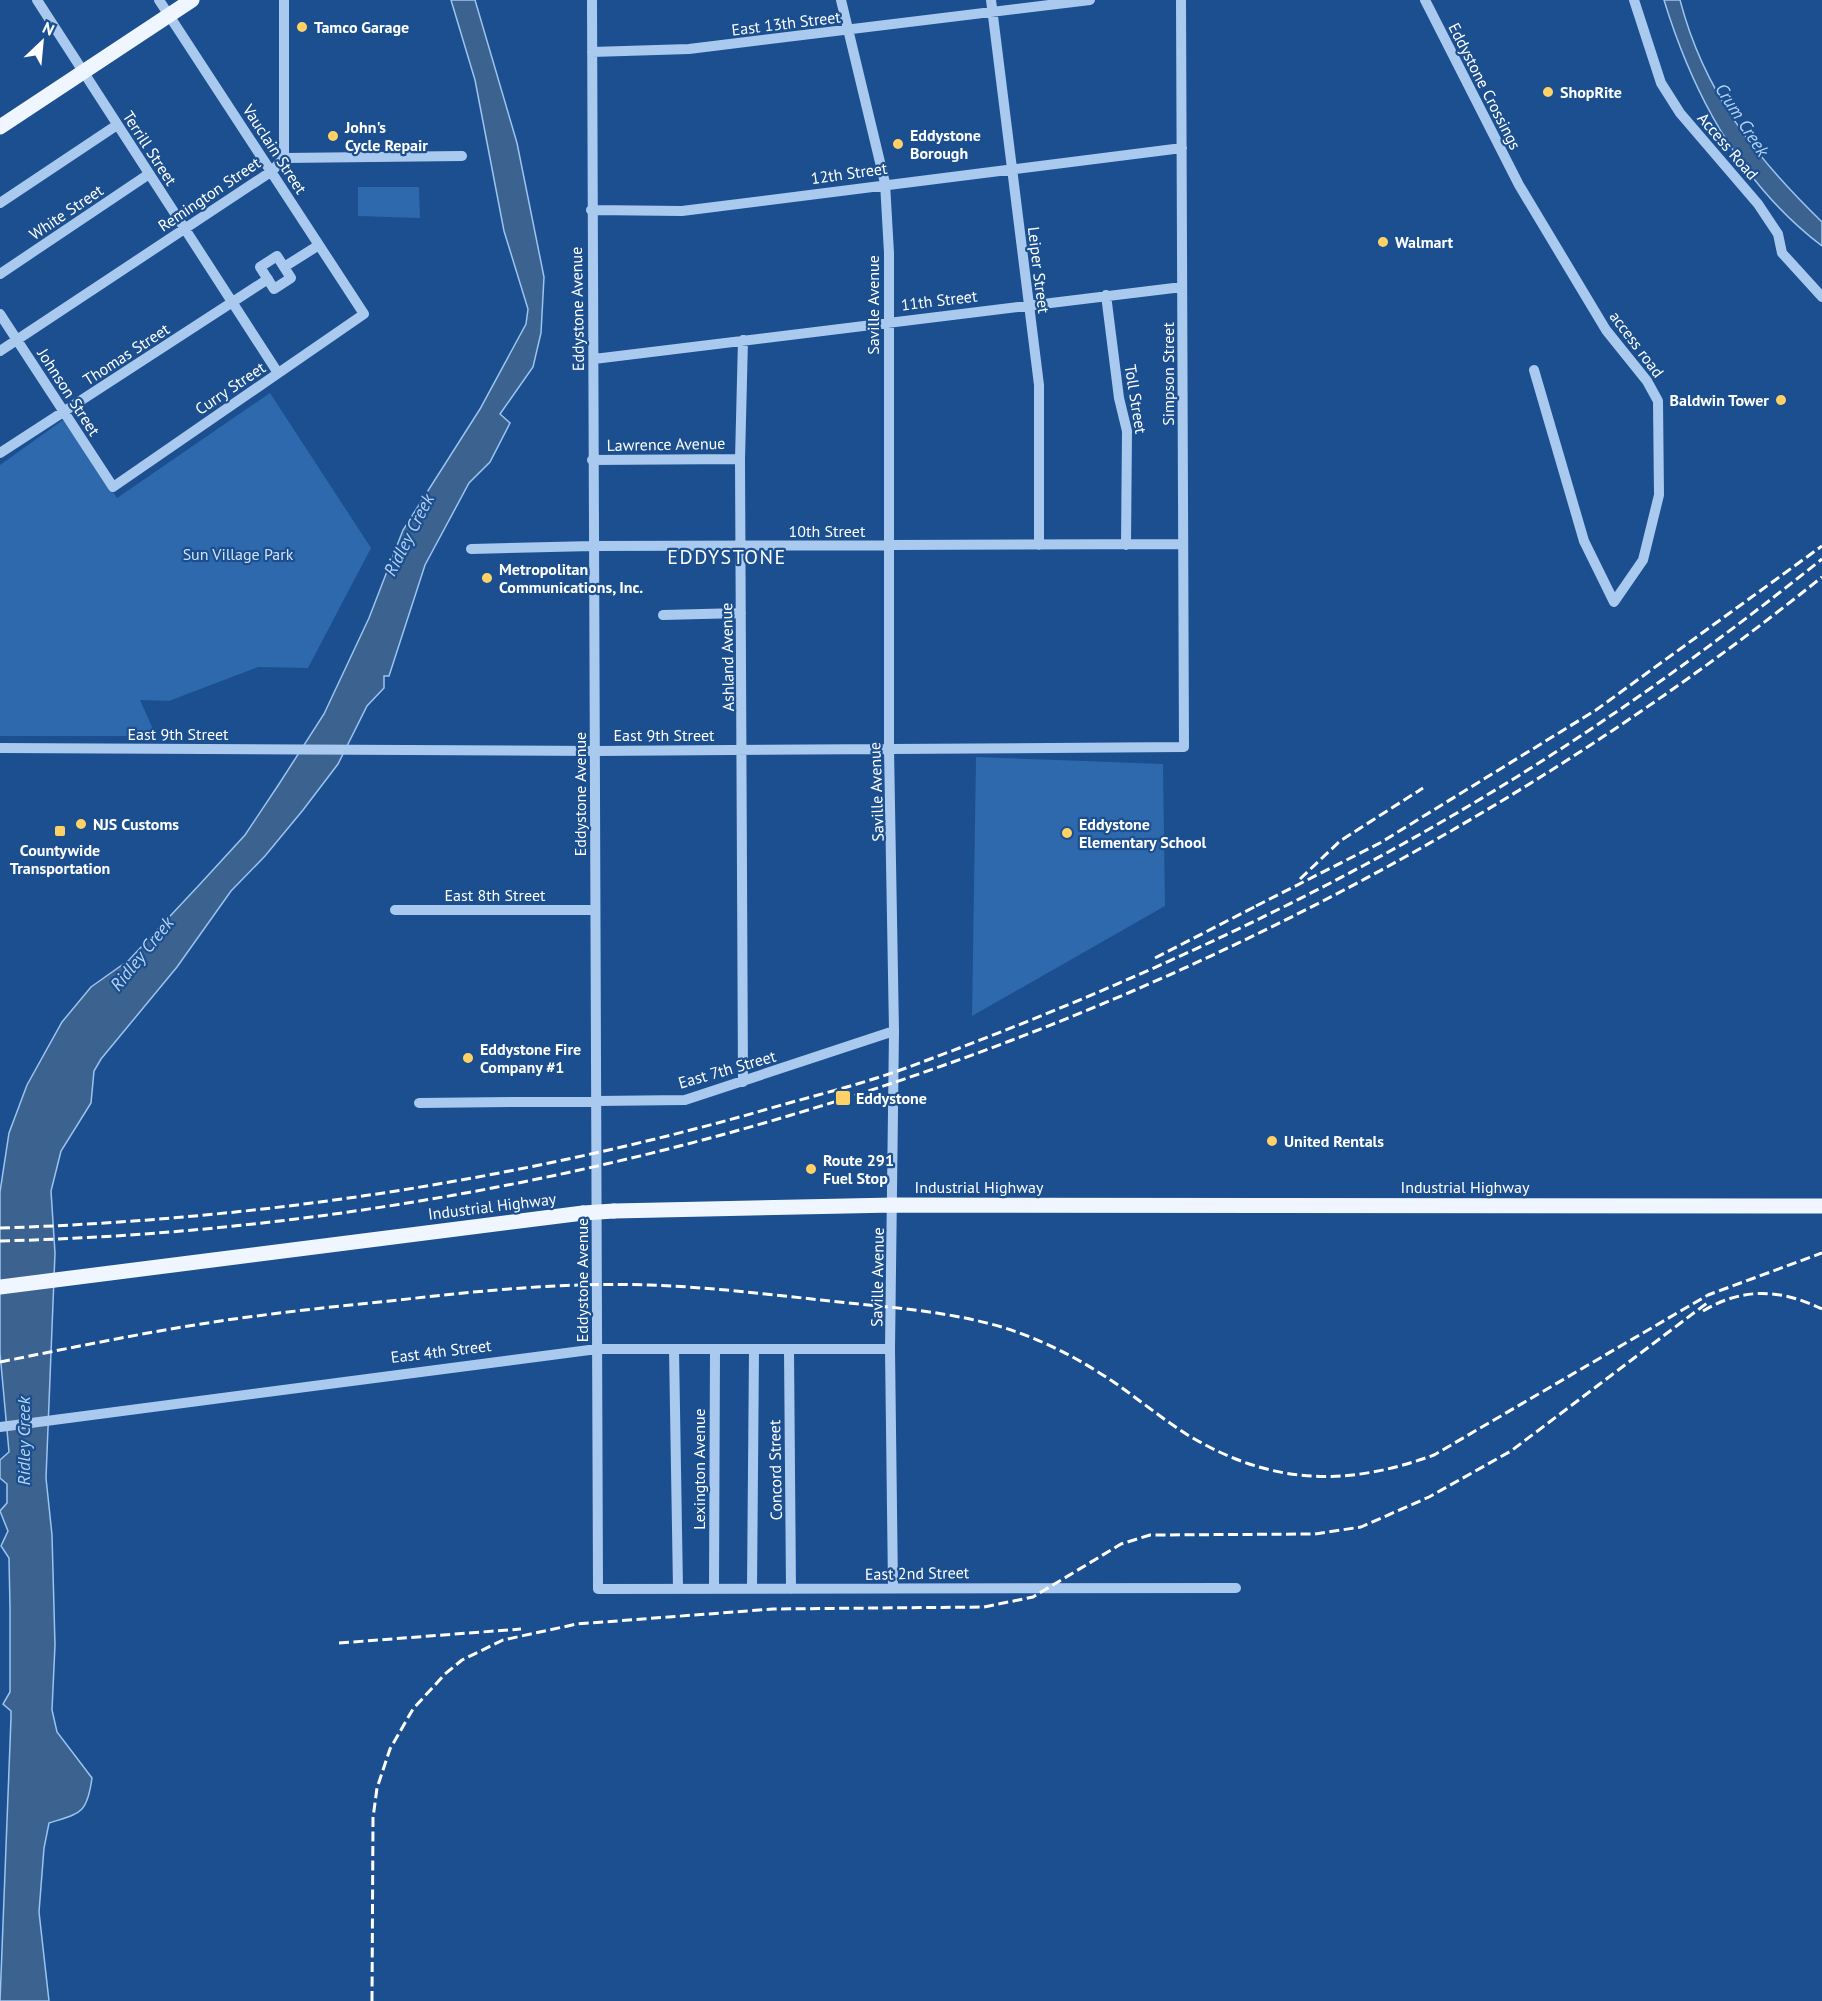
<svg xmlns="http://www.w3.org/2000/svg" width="1822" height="2001" viewBox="0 0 1822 2001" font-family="'PT Sans',sans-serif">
  <rect width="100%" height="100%" fill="#1b4f8f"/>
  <path fill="#2e69ad" d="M 358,187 L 419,187 L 420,218 L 358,216 Z
    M 270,393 L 371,548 L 308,668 L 258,667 L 169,701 L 140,700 L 156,736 L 0,736 L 0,465 L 63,420 L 117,498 Z
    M 976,757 L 1163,764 L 1165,906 L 972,1016 Z"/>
  <path fill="#3c6290" stroke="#9cc4f0" stroke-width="1.5" d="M 451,0 L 475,0 L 517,143 L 544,277 L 541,333 L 533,367 L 500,414 L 510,423 L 490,462 L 469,483 L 425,565 L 389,676 L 384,676 L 384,688 L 367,706 L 338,764 L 303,810 L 265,856 L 231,891 L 177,967 L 101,1059 L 94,1071 L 91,1103 L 61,1151 L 51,1191 L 55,1253 L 46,1478 L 52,1535 L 55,1645 L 52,1710 L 57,1732 L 92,1778 C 87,1814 81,1813 49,1823 L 44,1848 L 39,1912 L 49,2001 L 0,2001 L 11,1718 L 11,1711 L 3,1704 L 10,1692 L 10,1609 L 9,1558 L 1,1546 L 8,1531 L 0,1511 L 7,1503 L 7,1484 L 0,1478 L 0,1460 L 9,1452 L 0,1353 L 0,1192 L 9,1133 L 27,1085 L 62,1022 L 91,987 L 129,960 L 201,883 L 245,835 L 279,784 L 324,714 L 369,618 L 403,530 L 480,409 L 526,324 L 528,309 L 504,231 L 475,80 Z
    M 1664,0 L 1680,0 C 1704,92 1755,157 1822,222 L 1822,246 C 1742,185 1693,95 1664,0 Z"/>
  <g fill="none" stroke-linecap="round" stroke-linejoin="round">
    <path stroke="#a9c9ee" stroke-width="10" d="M 37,0 L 278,373
      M 284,0 L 284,158
      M 592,0 L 598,1589 L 1236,1588
      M 841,0 L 885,183 L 889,253 L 889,749 L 894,1031 L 890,1349 L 893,1588
      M 991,0 L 1039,385 L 1039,545
      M 1425,0 L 1519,185 L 1606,330 L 1647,381 L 1658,401 L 1659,495 L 1643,560 L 1614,602 L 1584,541 L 1534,370
      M 1634,0 L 1661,83 L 1680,113 L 1758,204 L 1778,234 L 1782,253 L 1822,297
      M 592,52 L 689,49 L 1090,0
      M 0,203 L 117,125
      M 591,210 L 682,211 L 1182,148
      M 277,256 L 291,278 L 274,289 L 260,267 Z
      M 284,267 L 319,245
      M 0,274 L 149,174
      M 1106,295 L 1119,398 L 1127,431 L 1126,545
      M 0,314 L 113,487 L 364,314 L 159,0
      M 0,351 L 272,171 L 284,158 L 462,156
      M 594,359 L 1182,287
      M 0,453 L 268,279
      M 592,460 L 740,459
      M 471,549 L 593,546 L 1183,544
      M 663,615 L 741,613
      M 0,748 L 596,751 L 1184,747 L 1181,0
      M 395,910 L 595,910
      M 743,1082 L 740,459 L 743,340
      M 419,1103 L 685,1100 L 894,1031
      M 674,1349 L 678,1588
      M 789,1350 L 791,1589
      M 0,1427 L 597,1349 L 890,1349
      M 714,1588 L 715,1351
      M 752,1589 L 754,1350"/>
    <path stroke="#f0f6ff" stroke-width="15" d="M 0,127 L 192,0
      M 614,1211 L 894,1205 L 1822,1206
      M 0,1287 L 583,1213"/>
    <path stroke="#fff" stroke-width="3" stroke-dasharray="10 4.5" stroke-linecap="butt" d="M 1300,879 L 1340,841 L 1423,788
      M 1256,906 L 1380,843 L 1596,710 L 1822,546
      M 1155,958 L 1262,903
      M 0,1228 C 255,1220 508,1182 754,1113 C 804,1098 857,1086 906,1068 C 1102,996 1293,911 1472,804 C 1595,731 1711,648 1822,559
      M 0,1241 C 658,1225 1309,989 1822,577
      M 1703,1311 C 1743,1287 1781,1289 1822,1309
      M 0,1362 C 90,1344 180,1325 272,1314 C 311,1309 351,1305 390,1301 C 477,1291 563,1282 650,1285 C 707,1287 765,1294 821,1300 C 882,1307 946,1310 1005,1328 C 1046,1341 1083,1361 1118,1385 C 1142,1402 1165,1421 1191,1437 C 1273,1485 1346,1487 1434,1455 L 1708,1295 L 1822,1253
      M 339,1643 L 521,1629
      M 372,2001 L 373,1818 L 377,1788 L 390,1749 L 413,1709 L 445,1674 L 462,1660 L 503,1640 L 577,1624 L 773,1609 L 984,1607 L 1033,1597 L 1121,1544 L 1150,1535 L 1315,1534 L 1361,1527 L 1429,1497 L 1511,1451 L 1707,1303"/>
    <path stroke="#f0f6ff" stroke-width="15" d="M 583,1213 L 614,1211"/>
  </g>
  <g fill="#ffd166" stroke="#1b4f8f" stroke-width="2">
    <circle cx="302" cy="27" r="6"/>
    <circle cx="1548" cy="92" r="6"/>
    <circle cx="333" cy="136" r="6"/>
    <circle cx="898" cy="144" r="6"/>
    <circle cx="1383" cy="242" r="6"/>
    <circle cx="1781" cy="400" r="6"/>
    <circle cx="487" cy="578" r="6"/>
    <circle cx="81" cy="824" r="6"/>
    <rect x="54" y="825" width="12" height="12" rx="3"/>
    <circle cx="1067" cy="833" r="6"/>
    <circle cx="468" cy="1058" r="6"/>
    <rect x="835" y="1090" width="16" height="16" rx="3"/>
    <circle cx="1272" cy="1141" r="6"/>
    <circle cx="811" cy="1169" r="6"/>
  </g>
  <g text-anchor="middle" stroke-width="4.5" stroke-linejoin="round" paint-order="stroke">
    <g font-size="16" fill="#fff" stroke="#1b4f8f">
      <text transform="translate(786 23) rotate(-7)" y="6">East 13th Street</text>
      <text transform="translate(1485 86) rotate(63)" y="6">Eddystone Crossings</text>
      <text transform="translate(1728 146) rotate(49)" y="6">Access Road</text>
      <text transform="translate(150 148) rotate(57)" y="6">Terrill Street</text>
      <text transform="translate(275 149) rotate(57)" y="6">Vauclain Street</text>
      <text transform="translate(849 173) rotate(-8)" y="6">12th Street</text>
      <text transform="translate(209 194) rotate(-34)" y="6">Remington Street</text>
      <text transform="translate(66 212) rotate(-34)" y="6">White Street</text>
      <text transform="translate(1039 270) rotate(83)" y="6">Leiper Street</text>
      <text transform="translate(939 300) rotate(-7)" y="6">11th Street</text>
      <text transform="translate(873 305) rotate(-90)" y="6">Saville Avenue</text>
      <text transform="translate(577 309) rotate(-91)" y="6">Eddystone Avenue</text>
      <text transform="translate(1637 344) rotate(53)" y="6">access road</text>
      <text transform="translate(126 354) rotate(-33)" y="6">Thomas Street</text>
      <text transform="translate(1168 374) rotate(-90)" y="6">Simpson Street</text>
      <text transform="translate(230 388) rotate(-34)" y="6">Curry Street</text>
      <text transform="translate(69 392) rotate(57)" y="6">Johnson Street</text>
      <text transform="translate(1136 399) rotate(81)" y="6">Toll Street</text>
      <text transform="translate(666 444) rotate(-1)" y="6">Lawrence Avenue</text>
      <text x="827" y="537">10th Street</text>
      <text transform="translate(727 657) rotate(-91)" y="6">Ashland Avenue</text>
      <text x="178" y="740">East 9th Street</text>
      <text x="664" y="741">East 9th Street</text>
      <text transform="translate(876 792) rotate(-92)" y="6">Saville Avenue</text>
      <text transform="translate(580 794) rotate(-90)" y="6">Eddystone Avenue</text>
      <text x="495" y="901">East 8th Street</text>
      <text transform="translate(727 1069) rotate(-16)" y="6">East 7th Street</text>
      <text x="979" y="1193">Industrial Highway</text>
      <text x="1465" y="1193">Industrial Highway</text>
      <text transform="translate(492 1206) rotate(-7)" y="6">Industrial Highway</text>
      <text transform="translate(877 1277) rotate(-89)" y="6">Saville Avenue</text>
      <text transform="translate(582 1280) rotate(-90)" y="6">Eddystone Avenue</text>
      <text transform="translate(441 1351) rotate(-7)" y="6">East 4th Street</text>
      <text transform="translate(699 1469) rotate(-90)" y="6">Lexington Avenue</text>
      <text transform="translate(775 1470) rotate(-91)" y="6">Concord Street</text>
      <text transform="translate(917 1573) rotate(-1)" y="6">East 2nd Street</text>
    </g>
    <g font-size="16" font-weight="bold" fill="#fff" stroke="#1b4f8f" text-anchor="start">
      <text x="314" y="33">Tamco Garage</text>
      <text x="1560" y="98">ShopRite</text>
      <text x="345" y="133">John's<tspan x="345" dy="18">Cycle Repair</tspan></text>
      <text x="910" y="141">Eddystone<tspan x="910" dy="18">Borough</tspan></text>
      <text x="1395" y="248">Walmart</text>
      <text x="1769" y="406" text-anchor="end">Baldwin Tower</text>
      <text x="499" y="575">Metropolitan<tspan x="499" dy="18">Communications, Inc.</tspan></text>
      <text x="93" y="830">NJS Customs</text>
      <text x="1079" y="830">Eddystone<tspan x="1079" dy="18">Elementary School</tspan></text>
      <text x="60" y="856" text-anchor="middle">Countywide<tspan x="60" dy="18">Transportation</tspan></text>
      <text x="480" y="1055">Eddystone Fire<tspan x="480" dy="18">Company #1</tspan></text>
      <text x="856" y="1104">Eddystone</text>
      <text x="1284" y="1147">United Rentals</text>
      <text x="823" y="1166">Route 291<tspan x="823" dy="18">Fuel Stop</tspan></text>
    </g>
    <g font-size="16" fill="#cfe3fa" stroke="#1b4f8f">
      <text x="238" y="560">Sun Village Park</text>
    </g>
    <g font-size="18" font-style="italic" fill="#b5d3f5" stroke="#1b4f8f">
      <text transform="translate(1742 120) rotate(57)" y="6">Crum Creek</text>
      <text transform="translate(409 535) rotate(-63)" y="6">Ridley Creek</text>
      <text transform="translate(142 954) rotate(-51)" y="6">Ridley Creek</text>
      <text transform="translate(24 1441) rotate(-90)" y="6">Ridley Creek</text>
    </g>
    <g font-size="20" letter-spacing="1.5" fill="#fff" stroke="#1b4f8f">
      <text x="727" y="564">EDDYSTONE</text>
    </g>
  </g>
  <g transform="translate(42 42) rotate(26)" stroke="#1b4f8f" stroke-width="4.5" paint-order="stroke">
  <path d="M0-4.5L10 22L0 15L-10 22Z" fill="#ffffff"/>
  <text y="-9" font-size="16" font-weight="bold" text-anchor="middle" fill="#ffffff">N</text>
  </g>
</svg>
